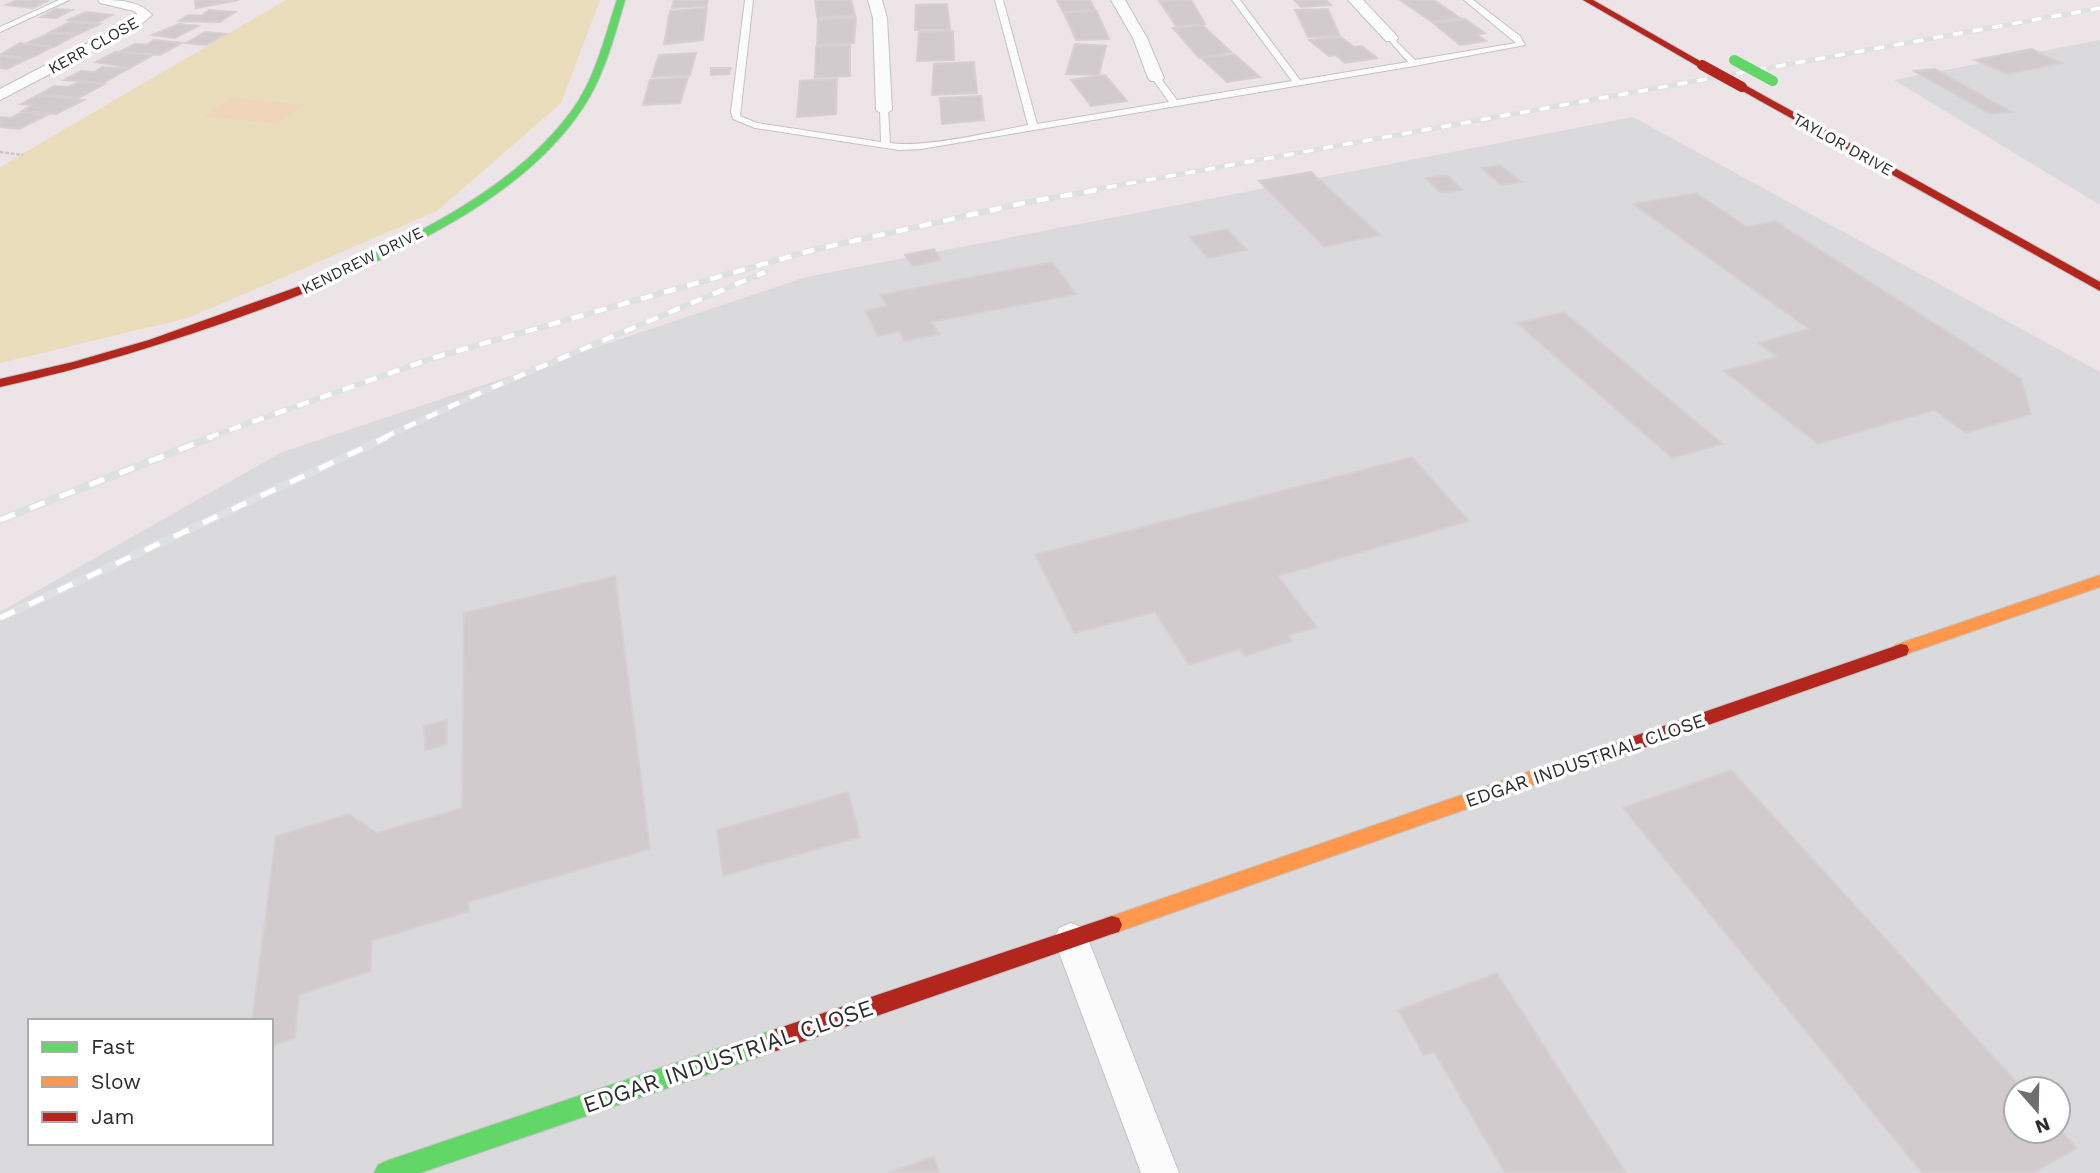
<svg xmlns="http://www.w3.org/2000/svg" width="2100" height="1173" viewBox="0 0 2100 1173" font-family="'Work Sans',sans-serif">
  <rect width="100%" height="100%" fill="#ece4e6"/>
  <path fill="#dadadc" fill-rule="evenodd" d="M 2100,40 L 2100,205 L 1894,80 Z
    M 1633,117 L 2100,372 L 2100,1173 L 0,1173 L 0,612 L 280,453 L 806,277 ZM 30,1021 L 271,1021 L 271,1143 L 30,1143 ZM 2016,1089 L 2058,1089 L 2058,1131 L 2016,1131 Z"/>
  <path fill="#eaddbc" d="M 286,0 L 600,0 L 561,103 L 437,211 L 188,318 L 0,363 L 0,167 Z"/>
  <path fill="#efd5b9" d="M 232,98 L 305,105 L 277,124 L 204,116 Z"/>
  <path fill="#d1cbcd" stroke="#d7d0d2" stroke-width="2" d="M 17,0 L 49,0 L 33,8 L 6,5 Z
    M 201,0 L 239,0 L 196,8 L 195,1 Z
    M 674,0 L 708,0 L 706,6 L 672,8 Z
    M 815,0 L 851,0 L 855,16 L 817,17 Z
    M 1057,0 L 1090,0 L 1095,10 L 1063,12 Z
    M 1191,0 L 1205,24 L 1176,26 L 1159,1 Z
    M 1294,0 L 1326,0 L 1331,5 L 1301,7 Z
    M 1400,0 L 1434,0 L 1460,18 L 1432,22 Z
    M 947,4 L 950,29 L 915,30 L 916,5 Z
    M 707,8 L 703,40 L 664,44 L 670,11 Z
    M 56,9 L 72,10 L 56,18 L 41,17 Z
    M 1328,9 L 1340,36 L 1308,37 L 1295,10 Z
    M 209,10 L 235,12 L 220,22 L 179,21 L 188,15 L 201,16 Z
    M 1096,10 L 1109,39 L 1076,40 L 1064,13 Z
    M 86,12 L 112,15 L 96,23 L 68,20 Z
    M 856,18 L 854,43 L 817,45 L 818,19 Z
    M 1465,19 L 1485,33 L 1477,35 L 1486,41 L 1460,45 L 1433,23 Z
    M 70,22 L 100,24 L 79,34 L 50,32 Z
    M 179,24 L 198,26 L 175,38 L 152,35 Z
    M 1202,25 L 1231,52 L 1199,58 L 1173,28 Z
    M 953,31 L 954,60 L 917,61 L 919,32 Z
    M 205,32 L 226,34 L 206,45 L 186,43 Z
    M 50,33 L 76,35 L 54,47 L 25,44 Z
    M 1341,37 L 1354,47 L 1362,46 L 1377,58 L 1345,63 L 1336,55 L 1329,56 L 1309,40 Z
    M 154,40 L 182,43 L 160,55 L 121,51 L 135,44 L 146,45 Z
    M 20,43 L 52,47 L 31,58 L 0,55 Z
    M 1075,44 L 1106,46 L 1099,75 L 1066,74 Z
    M 850,45 L 850,76 L 815,78 L 816,47 Z
    M 2031,49 L 2062,63 L 2007,74 L 1975,60 Z
    M 115,52 L 153,55 L 130,68 L 96,62 Z
    M 696,53 L 690,75 L 652,77 L 659,55 Z
    M 1234,54 L 1260,77 L 1227,82 L 1201,58 Z
    M 0,56 L 27,59 L 7,69 L 0,68 Z
    M 974,62 L 977,93 L 932,95 L 934,64 Z
    M 102,67 L 128,69 L 103,83 L 64,80 L 81,71 L 94,72 Z
    M 711,68 L 731,68 L 729,74 L 711,75 Z
    M 1935,69 L 2012,112 L 1990,114 L 1914,71 Z
    M 1105,75 L 1127,101 L 1091,106 L 1071,80 Z
    M 688,77 L 680,103 L 643,105 L 650,80 Z
    M 837,79 L 836,114 L 797,117 L 800,81 Z
    M 79,82 L 104,84 L 79,98 L 40,94 L 54,86 L 68,87 Z
    M 38,95 L 84,100 L 56,114 L 22,111 L 32,105 L 21,104 Z
    M 981,96 L 984,120 L 942,124 L 940,98 Z
    M 22,112 L 47,115 L 19,129 L 0,127 L 0,117 L 11,118 Z
    M 1500,165 L 1522,182 L 1501,185 L 1481,168 Z
    M 1311,172 L 1380,235 L 1324,247 L 1259,181 Z
    M 1447,175 L 1463,190 L 1441,193 L 1425,178 Z
    M 1696,193 L 1747,227 L 1775,221 L 2021,379 L 2031,414 L 1966,433 L 1934,410 L 1818,444 L 1724,371 L 1777,357 L 1758,343 L 1809,329 L 1633,204 Z
    M 1227,229 L 1247,250 L 1208,258 L 1189,237 Z
    M 934,249 L 941,260 L 913,266 L 905,255 Z
    M 1052,262 L 1076,294 L 932,322 L 939,334 L 904,341 L 899,331 L 878,336 L 865,311 L 887,306 L 880,295 Z
    M 1564,312 L 1723,444 L 1672,458 L 1517,323 Z
    M 1412,457 L 1469,521 L 1278,576 L 1317,627 L 1289,635 L 1292,641 L 1245,656 L 1239,649 L 1189,665 L 1155,612 L 1074,633 L 1035,555 Z
    M 615,576 L 650,849 L 468,902 L 469,911 L 372,941 L 371,971 L 299,995 L 295,1038 L 271,1046 L 271,1021 L 252,1021 L 276,836 L 349,814 L 377,833 L 462,808 L 464,613 Z
    M 447,720 L 447,744 L 425,751 L 424,726 Z
    M 1731,770 L 2023,1089 L 2016,1089 L 2016,1131 L 2058,1131 L 2058,1127 L 2077,1148 L 2033,1173 L 1922,1173 L 1623,808 Z
    M 848,792 L 860,837 L 723,876 L 717,830 Z
    M 1497,973 L 1626,1173 L 1505,1173 L 1434,1052 L 1424,1055 L 1398,1010 Z
    M 934,1156 L 939,1173 L 888,1173 Z"/>
  <g fill="none" stroke-linecap="round" stroke-linejoin="round">
    <defs>
      <path id="lane" d="M 59,0 L 69,0 L 0,32 L 0,27 Z
        M 745,0 L 753,0 L 740,116 L 757,123 L 881,142 L 880,110 L 884,107 L 888,110 L 890,143 C 927,148 990,132 1028,125 L 995,0 L 1003,0 L 1037,124 L 1169,102 L 1152,78 L 1156,76 L 1159,76 L 1177,100 L 1292,81 L 1232,0 L 1240,0 L 1300,80 L 1408,62 L 1387,38 L 1391,36 L 1415,60 L 1516,43 L 1464,0 L 1473,0 L 1520,36 L 1525,45 L 1414,66 L 921,149 L 899,150 L 755,128 L 733,119 L 731,112 Z"/>
      <path id="street" d="M 98,0 C 118,0 139,0 152,15 L 134,30 L 0,100 L 0,89 L 124,24 L 137,14 L 134,11 L 100,3 Z
        M 868,0 L 882,0 L 887,18 L 892,110 L 884,115 L 876,110 L 873,18 Z
        M 1111,0 L 1125,0 L 1147,38 L 1164,78 L 1161,81 L 1151,81 L 1148,78 L 1133,38 Z
        M 1348,0 L 1363,0 L 1396,35 L 1398,38 L 1396,41 L 1386,41 Z
        M 1071,923 L 1083,928 L 1088,939 L 1179,1173 L 1141,1173 L 1054,939 L 1059,928 Z"/>
      <path id="fast" d="M 617,0 L 625,0 C 614,37 604,77 582,109 C 535,180 449,228 373,263 C 356,270 315,294 299,292 L 299,286 C 394,247 511,195 573,109 C 596,77 605,36 617,0 Z
        M 776,1029 L 784,1032 L 787,1040 L 784,1048 L 776,1051 L 420,1173 L 374,1173 L 378,1165 L 386,1161 Z"/>
      <path id="slow" d="M 2100,575 L 2100,587 L 1901,656 L 1895,655 L 1893,650 L 1895,645 Z
        M 1577,755 L 1583,758 L 1586,763 L 1583,768 L 1112,934 L 1105,932 L 1102,925 L 1105,918 L 1112,916 Z"/>
      <path id="jam" d="M 1583,0 L 1593,0 L 1707,65 L 1699,67 Z
        M 1739,85 L 1745,85 L 2100,282 L 2100,291 L 1739,89 Z
        M 303,285 L 307,286 L 307,292 C 207,331 105,364 0,387 L 0,379 L 73,362 L 149,340 Z
        M 1901,644 L 1907,645 L 1909,650 L 1907,655 L 1577,771 L 1571,768 L 1568,763 L 1571,758 Z
        M 1112,916 L 1119,918 L 1122,925 L 1119,932 L 1112,934 L 776,1051 L 768,1048 L 765,1040 L 768,1032 L 776,1029 Z"/>
    </defs>
    <use href="#lane" stroke="#c4c3c3" stroke-width="2"/>
    <use href="#street" stroke="#c4c3c3" stroke-width="2"/>
    <use href="#fast" stroke="#c4c3c3" stroke-width="2"/>
    <use href="#slow" stroke="#c4c3c3" stroke-width="2"/>
    <use href="#jam" stroke="#c4c3c3" stroke-width="2"/>
    <path stroke="#c8c7c7" stroke-width="2.5" stroke-dasharray="3.5 2" stroke-linecap="butt" d="M 0,152 L 23,155"/>
    <use href="#lane" fill="#fcfbfb" fill-rule="evenodd"/>
    <use href="#street" fill="#fcfbfb" fill-rule="evenodd"/>
    <use href="#fast" fill="#63d668" fill-rule="evenodd"/>
    <use href="#slow" fill="#ff974d" fill-rule="evenodd"/>
    <use href="#jam" fill="#b3261e" fill-rule="evenodd"/>
    <defs>
      <path id="rail-far2" d="M 1087,191 L 2100,8"/>
      <path id="rail-far1" d="M 207,438 L 436,357 L 813,250 L 1028,202 L 1097,190
        M 383,438 L 484,391 L 765,272"/>
      <path id="rail" d="M 0,520 L 212,437
        M 0,618 L 387,437"/>
    </defs>
    <use href="#rail-far2" stroke="#dee1e1" stroke-width="5"/>
    <use href="#rail-far1" stroke="#dee1e1" stroke-width="6"/>
    <use href="#rail" stroke="#dee1e1" stroke-width="8"/>
    <use href="#rail-far2" stroke="#fff" stroke-width="3.5" stroke-dasharray="10" stroke-linecap="butt"/>
    <use href="#rail-far1" stroke="#fff" stroke-width="4.5" stroke-dasharray="12" stroke-linecap="butt"/>
    <use href="#rail" stroke="#fff" stroke-width="5" stroke-dasharray="16" stroke-linecap="butt"/>
    <defs>
      <path id="fast-bridge" d="M 1734,60 L 1773,81"/>
      <path id="jam-bridge" d="M 1702,65 L 1742,87"/>
    </defs>
    <use href="#fast-bridge" stroke="#c4c3c3" stroke-width="10" stroke-linecap="butt"/>
    <use href="#jam-bridge" stroke="#c4c3c3" stroke-width="10" stroke-linecap="butt"/>
    <use href="#fast-bridge" stroke="#63d668" stroke-width="10"/>
    <use href="#jam-bridge" stroke="#b3261e" stroke-width="10"/>
  </g>
  <g text-anchor="middle" stroke-width="7" stroke-linejoin="round" paint-order="stroke">
    <g font-size="16" fill="#2e2e2e" stroke="#fff">
      <text transform="translate(93 45) rotate(-29)" y="6">KERR CLOSE</text>
      <text transform="translate(1843 144) rotate(29)" y="6">TAYLOR DRIVE</text>
      <text transform="translate(362 260) rotate(-26)" y="6">KENDREW DRIVE</text>
    </g>
    <g font-size="19" fill="#2e2e2e" stroke="#fff">
      <text transform="translate(1585 760) rotate(-19)" y="7">EDGAR INDUSTRIAL CLOSE</text>
    </g>
    <g font-size="23" fill="#2e2e2e" stroke="#fff">
      <text transform="translate(728 1056) rotate(-19)" y="8">EDGAR INDUSTRIAL CLOSE</text>
    </g>
  </g>
  <rect x="28" y="1019" width="245" height="126" fill="#ffffff" stroke="#ababab" stroke-width="2"/>
  <rect x="42" y="1042" width="35" height="10" fill="#63d668" stroke="#ababab" stroke-width="2"/>
  <text x="91" y="1054" font-size="21" fill="#2e2e2e">Fast</text>
  <rect x="42" y="1077" width="35" height="10" fill="#ff974d" stroke="#ababab" stroke-width="2"/>
  <text x="91" y="1089" font-size="21" fill="#2e2e2e">Slow</text>
  <rect x="42" y="1112" width="35" height="10" fill="#b3261e" stroke="#ababab" stroke-width="2"/>
  <text x="91" y="1124" font-size="21" fill="#2e2e2e">Jam</text>
  <g transform="translate(2037 1110) rotate(160)"><circle r="33" fill="#ffffff" stroke="#ababab" stroke-width="2"/>
  <path d="M0-5L12 26L0 18L-12 26Z" fill="#706e6e"/>
  <text y="-10" font-size="19" font-weight="bold" text-anchor="middle" fill="#2e2e2e">N</text>
  </g>
</svg>
